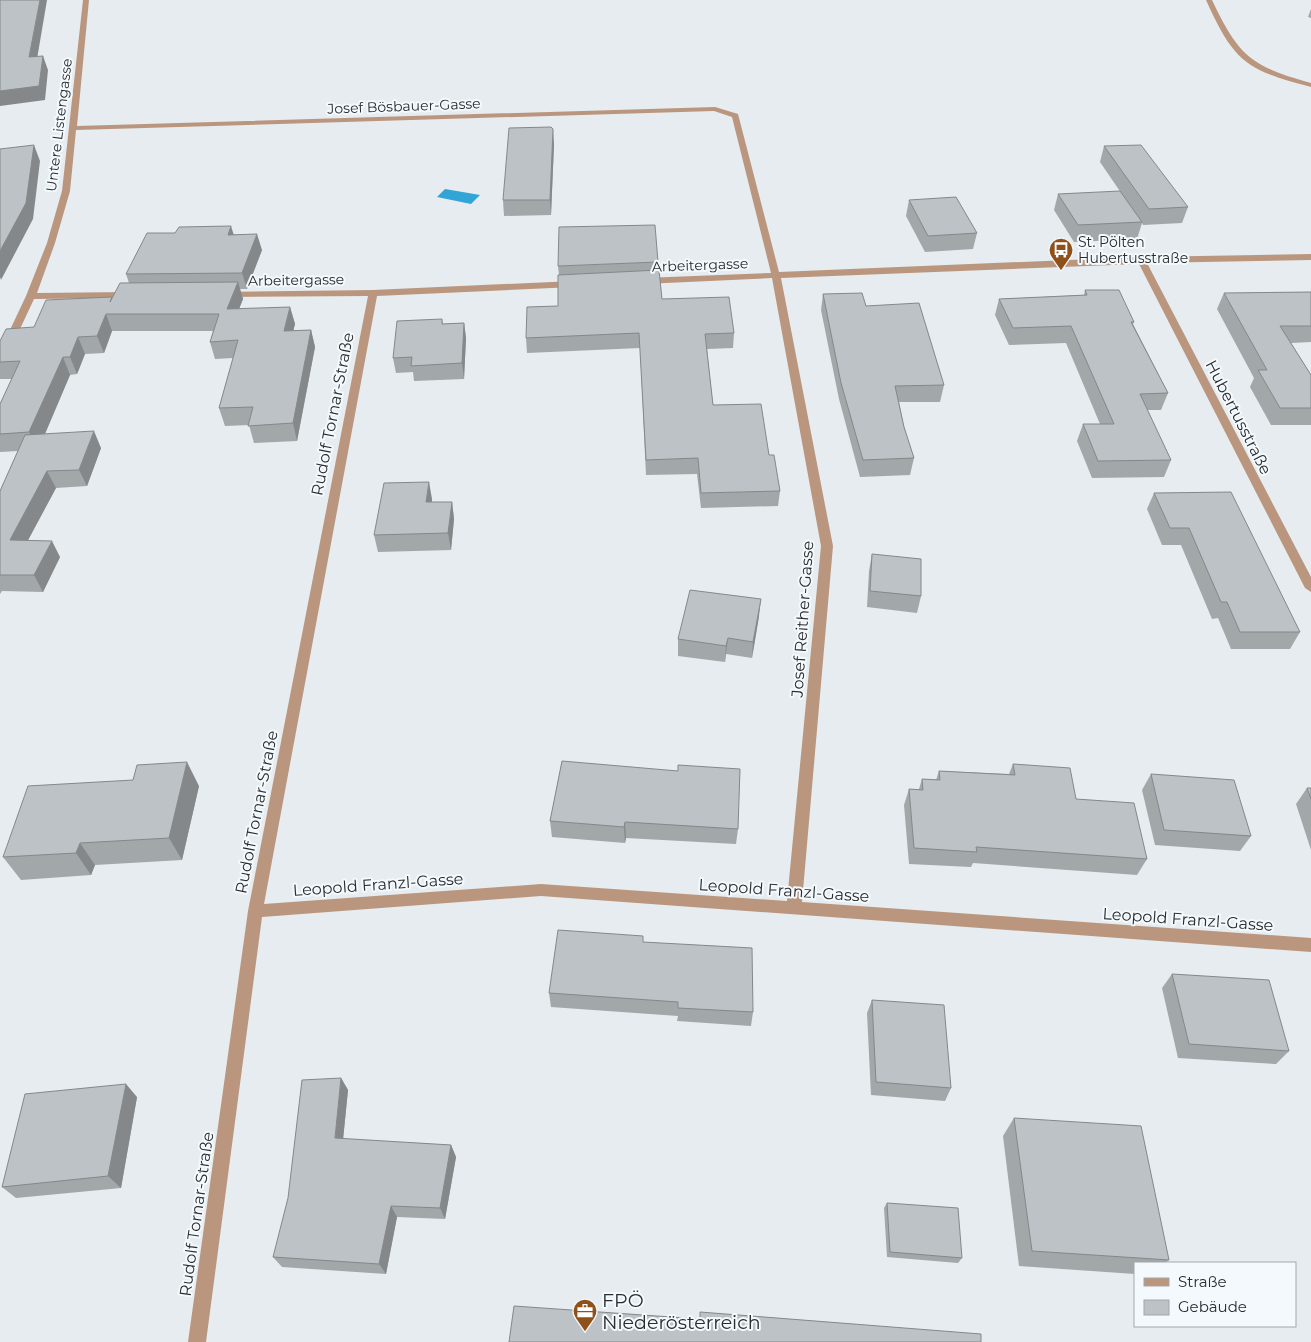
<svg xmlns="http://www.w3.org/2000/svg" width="1311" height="1342" viewBox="0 0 1311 1342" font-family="Montserrat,sans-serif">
  <rect width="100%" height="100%" fill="#e6ecef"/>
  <path fill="#31a5d5" d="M 445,189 L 480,195 L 471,204 L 437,197 Z"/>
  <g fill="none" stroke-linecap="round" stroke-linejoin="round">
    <path fill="#ba967e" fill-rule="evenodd" d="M 83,0 L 89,0 L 77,126 L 715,107 L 738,114 L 779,272 L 1141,257 L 1311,254 L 1311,260 L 1147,263 L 1311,577 L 1311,592 L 1305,588 L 1139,264 L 781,278 L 833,546 L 802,902 L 1311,938 L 1311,952 L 541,896 L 262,917 L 206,1342 L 188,1342 L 248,911 L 368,296 L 224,297 L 219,294 L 221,292 L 373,290 L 574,281 L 578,284 L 574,287 L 377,296 L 264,904 L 541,884 L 787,901 L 821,546 L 772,278 L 644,284 L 640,281 L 644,278 L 771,273 L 732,117 L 714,111 L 76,130 L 70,191 L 55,243 L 37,293 L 129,292 L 134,295 L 129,298 L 34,299 L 5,361 L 0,364 L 0,351 L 26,296 L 47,243 L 62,191 Z
      M 1206,0 L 1212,0 C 1239,57 1251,66 1311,83 L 1311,87 C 1246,70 1234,62 1206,0 Z"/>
  </g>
  <path fill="#a2a7a9" d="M 1311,9 L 1311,18 L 1308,17 Z
    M 554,144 L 551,215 L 504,216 L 503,200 Z
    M 1104,146 L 1188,207 L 1182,223 L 1143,225 L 1142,223 L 1137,239 L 1074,242 L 1054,210 L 1058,194 L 1128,203 L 1100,162 Z
    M 909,200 L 977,233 L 973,249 L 925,252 L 906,216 Z
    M 234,234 L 262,250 L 247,289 L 240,289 L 243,299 L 239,309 L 290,307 L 295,324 L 293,331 L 311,330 L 315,347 L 297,441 L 254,443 L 249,425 L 225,426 L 219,408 L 233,358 L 215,359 L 210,342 L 213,331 L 112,331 L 104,353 L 85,354 L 77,374 L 70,375 L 45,434 L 101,448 L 87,486 L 56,488 L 28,540 L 60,557 L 43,592 L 2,591 L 0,594 L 0,491 L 18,451 L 0,452 L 0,404 L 12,379 L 0,379 L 0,341 L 34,327 L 112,298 L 129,283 L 126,274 Z
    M 658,262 L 658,270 L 662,299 L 734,333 L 733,348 L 707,349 L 713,405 L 769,455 L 780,491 L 778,506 L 701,508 L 697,474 L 646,475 L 640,348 L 527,353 L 526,338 L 558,306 L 559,275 L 558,266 Z
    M 1085,290 L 1134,322 L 1133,324 L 1168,393 L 1161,410 L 1147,410 L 1171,460 L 1164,477 L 1092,478 L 1077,441 L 1083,424 L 1100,424 L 1066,343 L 1009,345 L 995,315 L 999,299 L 1084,295 Z
    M 1311,292 L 1311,342 L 1291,343 L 1311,375 L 1311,425 L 1271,425 L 1250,387 L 1254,378 L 1217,309 L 1224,293 Z
    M 823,294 L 866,306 L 944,385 L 940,402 L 899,402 L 904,427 L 914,458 L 910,475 L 860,477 L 839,399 L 821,310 Z
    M 442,319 L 443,324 L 464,323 L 466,338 L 464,379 L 414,381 L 413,372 L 396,373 L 393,358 Z
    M 1154,493 L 1300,632 L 1290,649 L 1231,649 L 1218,618 L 1212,619 L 1181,545 L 1162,545 L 1147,509 Z
    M 432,499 L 432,502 L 452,502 L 454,519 L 451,550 L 378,552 L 374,535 Z
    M 872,554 L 921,596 L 917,613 L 867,607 L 869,571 Z
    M 759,616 L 752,658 L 726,654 L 725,662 L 678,656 L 678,639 Z
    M 562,761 L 738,829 L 736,844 L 626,838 L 625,843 L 552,837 L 550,821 Z
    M 1013,764 L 1076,799 L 1147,859 L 1137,875 L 973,863 L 971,867 L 909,864 L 904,805 L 909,789 L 919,789 L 922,779 L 936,780 L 939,771 L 1009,774 Z
    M 1151,774 L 1251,836 L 1240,851 L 1155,845 L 1142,790 Z
    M 199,786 L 182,860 L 95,865 L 91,875 L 21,880 L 3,857 Z
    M 1307,788 L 1311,788 L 1311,850 L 1296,804 Z
    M 643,942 L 753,1012 L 751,1026 L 677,1021 L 678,1016 L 551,1007 L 549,993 Z
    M 1172,974 L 1289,1051 L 1276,1064 L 1178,1058 L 1162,988 Z
    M 872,1000 L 951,1088 L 945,1101 L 871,1095 L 867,1013 Z
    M 341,1078 L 348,1090 L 343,1139 L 451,1145 L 456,1157 L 445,1219 L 397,1217 L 386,1274 L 282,1267 L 273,1257 Z
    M 137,1097 L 121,1188 L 16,1198 L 2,1187 Z
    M 1014,1118 L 1169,1260 L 1165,1263 L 1135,1263 L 1135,1274 L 1019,1266 L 1003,1136 Z
    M 887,1203 L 962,1258 L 958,1263 L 887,1257 L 884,1208 Z"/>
  <path fill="#84888a" d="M 40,0 L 47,0 L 35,71 L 29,57 Z
    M 43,56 L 48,70 L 45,100 L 0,106 L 0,91 Z
    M 553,129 L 554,144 L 551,215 L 550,200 Z
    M 34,145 L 40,161 L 33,219 L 1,280 L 0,277 L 0,251 Z
    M 231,226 L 236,242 L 228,235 Z
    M 257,234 L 262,250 L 247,289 L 242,273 Z
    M 238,282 L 243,299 L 232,326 L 227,309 Z
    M 290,307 L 295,324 L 289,348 L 284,331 Z
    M 106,314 L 112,331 L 104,353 L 97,336 Z
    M 464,323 L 466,338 L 464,379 L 462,363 Z
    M 311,330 L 315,347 L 297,441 L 293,423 Z
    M 78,337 L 85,354 L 77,374 L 70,357 Z
    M 63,357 L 70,375 L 38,450 L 29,432 Z
    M 94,431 L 101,448 L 87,486 L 79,470 Z
    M 47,471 L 56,488 L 19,557 L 10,540 Z
    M 429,482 L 432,499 L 430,519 L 426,502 Z
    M 452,502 L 454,519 L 451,550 L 448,533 Z
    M 52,541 L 60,557 L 43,592 L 34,575 Z
    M 761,599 L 759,616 L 752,658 L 753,642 Z
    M 728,638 L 725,662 L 726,646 Z
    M 187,762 L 199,786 L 182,860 L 169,838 Z
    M 625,822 L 626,838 L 625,843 L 624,827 Z
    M 80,843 L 95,865 L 91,875 L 76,853 Z
    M 341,1078 L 348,1090 L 342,1150 L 335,1138 Z
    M 126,1084 L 137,1097 L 121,1188 L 108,1176 Z
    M 451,1145 L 456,1157 L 445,1219 L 440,1208 Z
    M 391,1206 L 397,1217 L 386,1274 L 379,1264 Z"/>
  <path fill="#bcc2c5" stroke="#84888a" d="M 0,0 L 40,0 L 29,57 L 43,56 L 39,86 L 0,91 Z
    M 551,127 L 553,129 L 550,200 L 503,200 L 509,128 Z
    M 34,145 L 26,203 L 0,251 L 0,149 Z
    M 1141,145 L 1188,207 L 1149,209 L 1104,146 Z
    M 1120,191 L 1142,222 L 1078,225 L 1058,194 Z
    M 956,197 L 977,233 L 928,236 L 909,200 Z
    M 655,225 L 658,262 L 558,266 L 559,227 Z
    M 231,226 L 228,235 L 257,234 L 242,273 L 126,274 L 147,233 L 175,233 L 179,227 Z
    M 659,270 L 662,299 L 729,297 L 734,333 L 705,334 L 713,405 L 761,404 L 769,455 L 774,455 L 780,491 L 701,493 L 698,458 L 646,460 L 639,333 L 526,338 L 527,307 L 558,306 L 558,275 Z
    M 238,282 L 227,309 L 290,307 L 284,331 L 311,330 L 293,423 L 248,426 L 253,407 L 219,408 L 238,340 L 210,342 L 219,314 L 106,314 L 97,336 L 78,337 L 70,357 L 63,357 L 29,432 L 0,434 L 0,404 L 20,361 L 0,362 L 0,341 L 6,329 L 34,327 L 46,300 L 112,297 L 110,302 L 120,283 Z
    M 1085,290 L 1119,290 L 1134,322 L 1131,322 L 1168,393 L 1140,394 L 1171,460 L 1098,461 L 1083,424 L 1114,424 L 1071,326 L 1013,328 L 999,299 L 1087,295 Z
    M 1311,292 L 1311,326 L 1280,326 L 1311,375 L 1311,408 L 1280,408 L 1258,370 L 1267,370 L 1224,293 Z
    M 862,293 L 866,306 L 919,303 L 944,385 L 895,386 L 904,427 L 914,458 L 863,460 L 841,383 L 823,294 Z
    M 442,319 L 442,324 L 464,323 L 462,363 L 411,366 L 412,357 L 393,358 L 397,321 Z
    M 94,431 L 79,470 L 47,471 L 10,540 L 52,541 L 34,575 L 0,575 L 0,491 L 25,435 Z
    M 429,482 L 426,502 L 452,502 L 448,533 L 374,535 L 384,483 Z
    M 1231,492 L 1300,632 L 1240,632 L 1227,602 L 1221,602 L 1189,528 L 1170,528 L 1154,493 Z
    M 872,554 L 921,559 L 921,596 L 870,591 Z
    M 690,590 L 761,599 L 753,642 L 728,638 L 726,646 L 678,639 Z
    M 562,761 L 678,771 L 678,765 L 740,769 L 738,829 L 625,822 L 624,827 L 550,821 Z
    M 187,762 L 169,838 L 80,843 L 76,853 L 3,857 L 28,786 L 133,780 L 137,765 Z
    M 1013,764 L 1070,768 L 1076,799 L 1134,803 L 1147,859 L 976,847 L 977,852 L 914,848 L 909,789 L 923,790 L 922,779 L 940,780 L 939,771 L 1015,775 Z
    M 1151,774 L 1234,780 L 1251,836 L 1164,830 Z
    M 1307,788 L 1311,788 L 1311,799 Z
    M 558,930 L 643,936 L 643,942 L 752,948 L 753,1012 L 678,1008 L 678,1002 L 549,993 Z
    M 1172,974 L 1269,980 L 1289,1051 L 1189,1044 Z
    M 872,1000 L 944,1005 L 951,1088 L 876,1082 Z
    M 341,1078 L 335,1138 L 451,1145 L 440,1208 L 391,1206 L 379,1264 L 273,1257 L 288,1198 L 302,1080 Z
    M 126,1084 L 108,1176 L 2,1187 L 25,1094 Z
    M 1014,1118 L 1141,1126 L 1169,1260 L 1032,1251 Z
    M 887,1203 L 958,1208 L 962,1258 L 890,1252 Z
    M 514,1306 L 700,1319 L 700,1312 L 981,1334 L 981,1342 L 509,1342 Z"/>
  <defs>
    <symbol id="bus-pin" viewBox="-11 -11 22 30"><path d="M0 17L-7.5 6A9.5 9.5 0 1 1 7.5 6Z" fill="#90501a" stroke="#f3f9fc"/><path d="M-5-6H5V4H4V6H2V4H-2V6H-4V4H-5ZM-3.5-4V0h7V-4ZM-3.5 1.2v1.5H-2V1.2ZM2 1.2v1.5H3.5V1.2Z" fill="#fff"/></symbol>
    <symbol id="office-pin" viewBox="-11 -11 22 30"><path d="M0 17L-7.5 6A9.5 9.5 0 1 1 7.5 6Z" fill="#90501a" stroke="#f3f9fc"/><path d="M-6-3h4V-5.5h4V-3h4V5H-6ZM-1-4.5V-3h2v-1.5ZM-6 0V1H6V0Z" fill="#fff"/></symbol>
  </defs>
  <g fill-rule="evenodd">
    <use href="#bus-pin" x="1047" y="236" width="28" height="38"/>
    <use href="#office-pin" x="571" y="1297" width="28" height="38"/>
  </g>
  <g text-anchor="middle" stroke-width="4" stroke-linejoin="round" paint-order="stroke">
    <g font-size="14" fill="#2a2c2e" stroke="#f3f9fc">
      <text transform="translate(404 106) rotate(-2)" y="5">Josef Bösbauer-Gasse</text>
      <text transform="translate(59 125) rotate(-83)" y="5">Untere Listengasse</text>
      <text transform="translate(700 265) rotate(-2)" y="5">Arbeitergasse</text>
      <text transform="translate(296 280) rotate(-1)" y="5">Arbeitergasse</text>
    </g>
    <g font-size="14" fill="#2a2c2e" stroke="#f3f9fc" text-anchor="start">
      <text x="1078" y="247">St. Pölten<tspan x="1078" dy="16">Hubertusstraße</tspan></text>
    </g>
    <g font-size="16" fill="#2a2c2e" stroke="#f3f9fc">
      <text transform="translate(332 414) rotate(-79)" y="6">Rudolf Tornar-Straße</text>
      <text transform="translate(1239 417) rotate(63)" y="6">Hubertusstraße</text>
      <text transform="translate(802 619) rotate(-86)" y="6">Josef Reither-Gasse</text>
      <text transform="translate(256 812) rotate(-79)" y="6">Rudolf Tornar-Straße</text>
      <text transform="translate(378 884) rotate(-4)" y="6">Leopold Franzl-Gasse</text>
      <text transform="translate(784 890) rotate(4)" y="6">Leopold Franzl-Gasse</text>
      <text transform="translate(1188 919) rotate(4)" y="6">Leopold Franzl-Gasse</text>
      <text transform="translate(196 1214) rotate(-82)" y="6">Rudolf Tornar-Straße</text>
    </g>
    <g font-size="19" fill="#2a2c2e" stroke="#f3f9fc" text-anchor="start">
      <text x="602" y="1307">FPÖ<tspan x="602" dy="22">Niederösterreich</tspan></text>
    </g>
  </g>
  <rect x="1134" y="1262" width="162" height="65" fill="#f3f9fc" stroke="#a3a7aa"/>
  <rect x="1144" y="1278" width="25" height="8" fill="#ba967e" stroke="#a3a7aa"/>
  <text x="1178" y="1287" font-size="15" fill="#2a2c2e">Straße</text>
  <rect x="1144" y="1300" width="25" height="15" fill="#bcc2c5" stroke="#a3a7aa"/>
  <text x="1178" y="1312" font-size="15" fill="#2a2c2e">Gebäude</text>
</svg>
